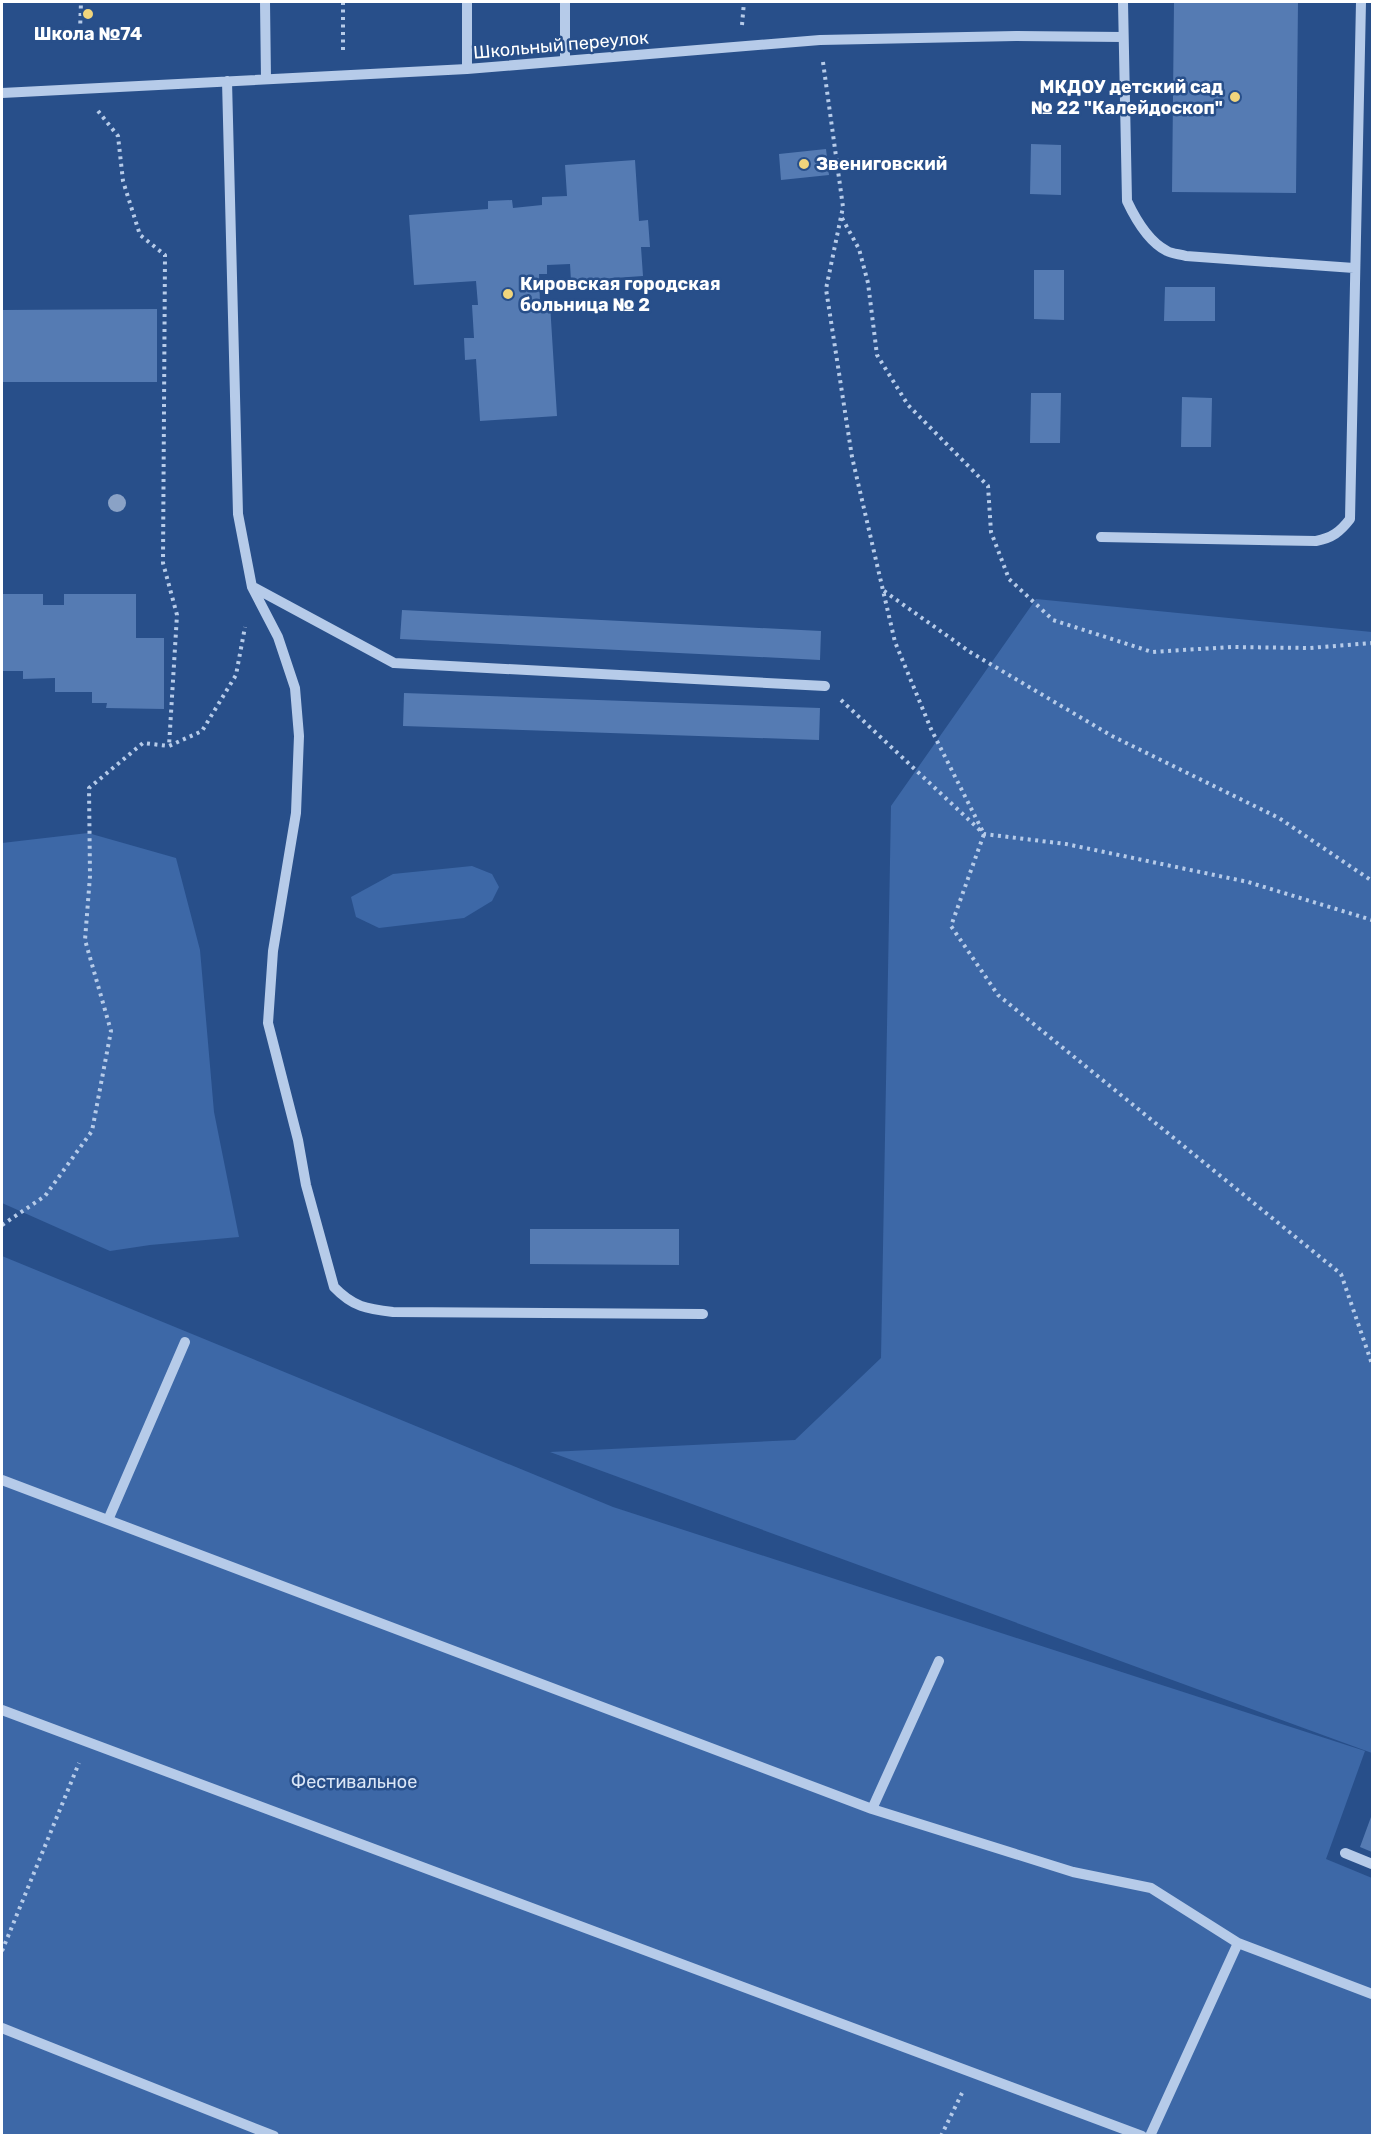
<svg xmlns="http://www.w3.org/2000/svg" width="1374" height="2137" viewBox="0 0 1374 2137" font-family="Rubik,sans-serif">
  <rect width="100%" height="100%" fill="#284f8a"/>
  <path fill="#3d68a7" d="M 1036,599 L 1372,632 L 1372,1753 L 550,1452 L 795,1440 L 881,1358 L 891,806 Z
    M 88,833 L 176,858 L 200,950 L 214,1112 L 239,1237 L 150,1245 L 110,1251 L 2,1203 L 2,843 Z
    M 472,866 L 492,874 L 499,887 L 492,901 L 464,918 L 379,928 L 356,917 L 351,897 L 393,874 Z
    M 2,1256 L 613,1507 L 1365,1751 L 1326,1859 L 1372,1878 L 1372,2135 L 2,2135 Z"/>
  <path fill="#557bb3" d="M 1174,2 L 1298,2 L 1296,193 L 1172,192 Z
    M 1031,144 L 1061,145 L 1061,195 L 1030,194 Z
    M 826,149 L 829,175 L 781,180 L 779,154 Z
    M 635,160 L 639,221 L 648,220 L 650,247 L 641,247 L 643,276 L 571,281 L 570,264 L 547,265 L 547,274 L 539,274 L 540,304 L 550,304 L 557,416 L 480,421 L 476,359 L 465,360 L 464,338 L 474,338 L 472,305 L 478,305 L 476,281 L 414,285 L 409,215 L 488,209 L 488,201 L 512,200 L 513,208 L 542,205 L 542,197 L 567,196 L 565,165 Z
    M 1034,270 L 1064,270 L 1064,320 L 1034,319 Z
    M 1165,287 L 1215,287 L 1215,321 L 1164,321 Z
    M 157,309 L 157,382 L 2,382 L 2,310 Z
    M 1031,393 L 1061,393 L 1060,443 L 1030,443 Z
    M 1182,397 L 1212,398 L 1211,447 L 1181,447 Z
    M 2,594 L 43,594 L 43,605 L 64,605 L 64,594 L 136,594 L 136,638 L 164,638 L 164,709 L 106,708 L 107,703 L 92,703 L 92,692 L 55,692 L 55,678 L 23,679 L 23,671 L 2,671 Z
    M 402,610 L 821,631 L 820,660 L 400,639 Z
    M 404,693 L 820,708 L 819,740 L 403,726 Z
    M 530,1229 L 679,1229 L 679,1265 L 530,1264 Z
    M 1371,1817 L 1372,1818 L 1372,1852 L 1360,1847 Z"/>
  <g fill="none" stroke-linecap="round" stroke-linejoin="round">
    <path stroke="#b6cbe9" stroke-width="4" stroke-dasharray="3 4.5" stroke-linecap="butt" d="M 343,2 L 343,53
      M 742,25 L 744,2
      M 80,31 L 81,2
      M 823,62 L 843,207 L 826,289 L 852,457 L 895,642 L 931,729 L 984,834 L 951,926 L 998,995 L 1341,1274 L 1372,1364
      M 98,111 L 118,136 L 123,181 L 140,235 L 165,255 L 163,563 L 177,615 L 169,746
      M 842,218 L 859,249 L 868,283 L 877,355 L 908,405 L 988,486 L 991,532 L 1009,579 L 1053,620 L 1152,652 L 1231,647 L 1310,648 L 1372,643
      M 884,591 L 970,652 L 1112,736 L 1279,818 L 1372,881
      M 841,700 L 984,834 L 1066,844 L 1248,882 L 1372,920
      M 2,1225 L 45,1196 L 92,1131 L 111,1031 L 85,940 L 90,876 L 89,788 L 143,743 L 169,746 L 202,731 L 236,675 L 245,627
      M 2,1951 L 79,1763
      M 941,2136 L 962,2093"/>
    <path stroke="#b6cbe9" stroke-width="10" d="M 265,2 L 266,79
      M 565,2 L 565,61
      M 1123,2 L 1127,201 C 1135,218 1149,242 1167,251 C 1172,254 1180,254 1186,256 L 1354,268
      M 467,69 L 467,2
      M 227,81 L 238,514 L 252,587 L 278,637 L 295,688 L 299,736 L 296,813 L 273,951 L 268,1023 L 298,1140 L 306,1185 L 334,1287 C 353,1307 367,1309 393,1312 L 703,1314
      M 2,93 L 467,69 L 820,40 L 1016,36 L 1123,37
      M 1101,537 L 1316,541 C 1332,538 1340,532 1350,519 L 1361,2
      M 253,587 L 394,663 L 825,686
      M 2,1480 L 872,1809 L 1073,1872 L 1151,1888 L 1238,1943 L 1372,1994
      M 108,1520 L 185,1342
      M 2,1710 L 1142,2136
      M 872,1809 L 939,1661
      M 1345,1853 L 1372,1864
      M 2,2028 L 274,2136
      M 1150,2136 L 1238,1943"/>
  </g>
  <circle fill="#8aa2c6" cx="117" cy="503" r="9"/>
  <g fill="#f1d57c" stroke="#284f8a" stroke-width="2">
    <circle cx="88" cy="14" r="6"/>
    <circle cx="1235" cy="97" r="6"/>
    <circle cx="804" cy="164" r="6"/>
    <circle cx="508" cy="294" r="6"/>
  </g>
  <g text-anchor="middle" stroke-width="5" stroke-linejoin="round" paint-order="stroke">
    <g font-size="18" font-weight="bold" fill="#fff" stroke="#284f8a" text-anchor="start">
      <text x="88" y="40" text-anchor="middle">Школа №74</text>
      <text x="1223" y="93" text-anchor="end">МКДОУ детский сад<tspan x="1223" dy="21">№ 22 "Калейдоскоп"</tspan></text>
      <text x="816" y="170">Звениговский</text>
      <text x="520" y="290">Кировская городская<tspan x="520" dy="21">больница № 2</tspan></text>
    </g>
    <g font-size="18" fill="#fff" stroke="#284f8a">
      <text transform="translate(561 45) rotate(-5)" y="6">Школьный переулок</text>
    </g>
    <g font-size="18" fill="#dae6f7" stroke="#284f8a">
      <text x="354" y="1788">Фестивальное</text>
    </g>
  </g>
  <rect width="1374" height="2137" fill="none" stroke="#ffffff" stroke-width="6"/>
</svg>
